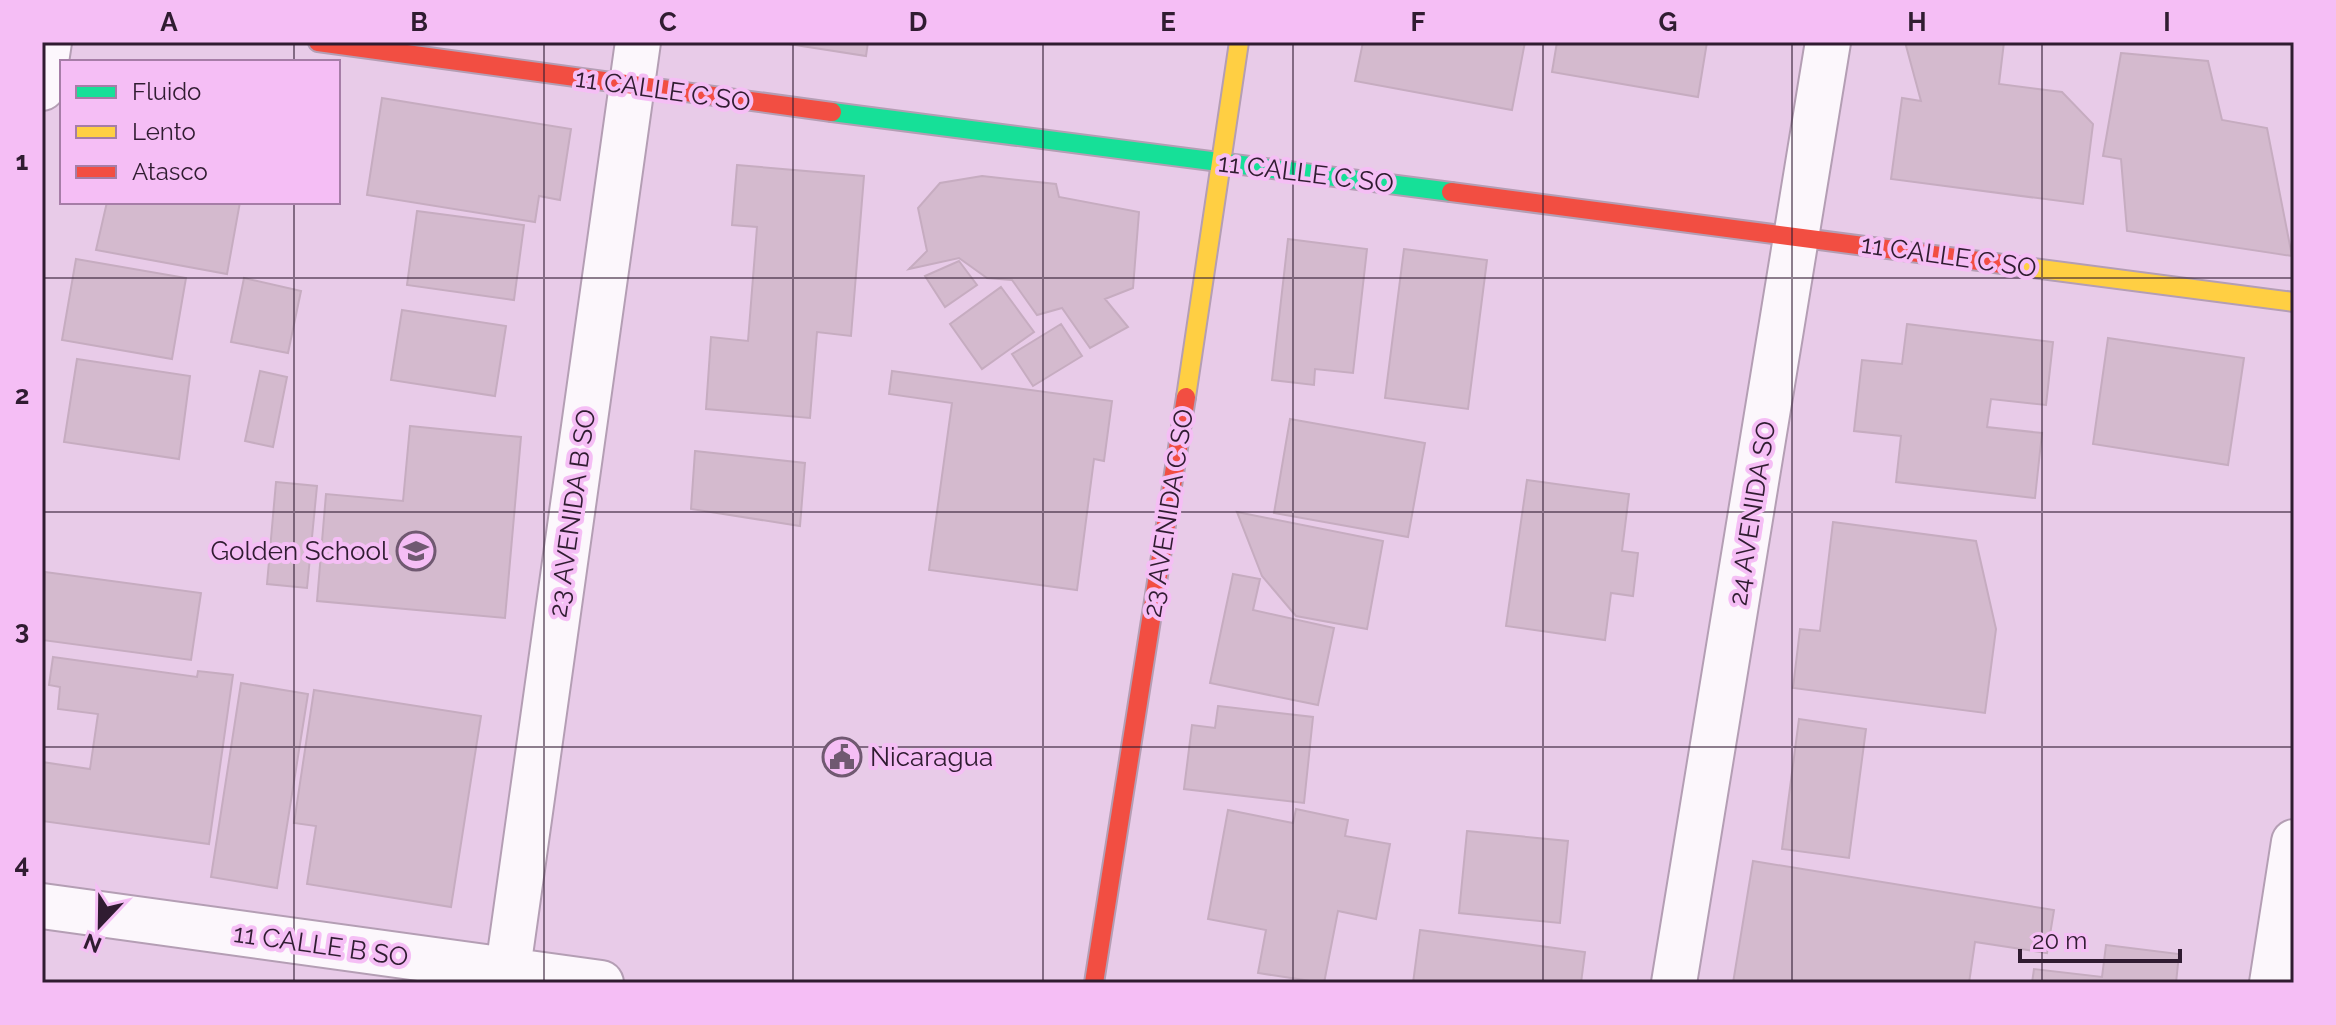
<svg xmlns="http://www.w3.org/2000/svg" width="2336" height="1025" viewBox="0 0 2336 1025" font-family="Raleway,sans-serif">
  <rect width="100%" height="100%" fill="#e8cbe8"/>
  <path fill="#d4bace" stroke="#c6acc0" stroke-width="2" d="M 776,42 L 868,42 L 866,56 Z
    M 1363,42 L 1525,42 L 1512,110 L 1355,81 Z
    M 1557,42 L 1707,42 L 1698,97 L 1552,72 Z
    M 1905,42 L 2004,42 L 1999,84 L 2062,92 L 2093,124 L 2083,204 L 1891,179 L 1902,98 L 1921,101 Z
    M 2121,53 L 2208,61 L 2222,120 L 2267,128 L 2292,256 L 2127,231 L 2121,159 L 2103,156 Z
    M 382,98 L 571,129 L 560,200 L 539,196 L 535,222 L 367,195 Z
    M 737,165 L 864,176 L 851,336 L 817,332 L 810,418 L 706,409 L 711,337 L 748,341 L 757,227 L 732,225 Z
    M 982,176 L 1056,184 L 1059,197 L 1139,212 L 1133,288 L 1105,299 L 1128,327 L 1090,348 L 1062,308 L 1037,315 L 1012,280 L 987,278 L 959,258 L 909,269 L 927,251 L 918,208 L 940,183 Z
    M 107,202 L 240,202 L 227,274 L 96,250 Z
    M 417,211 L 524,225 L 514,300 L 407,285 Z
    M 1288,239 L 1367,249 L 1353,373 L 1315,369 L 1314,385 L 1272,380 Z
    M 1404,249 L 1487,260 L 1468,409 L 1385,398 Z
    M 76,259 L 186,278 L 172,359 L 62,340 Z
    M 959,261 L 977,285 L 945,307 L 925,276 Z
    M 244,278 L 301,291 L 288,353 L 231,342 Z
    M 1001,287 L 1034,332 L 982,369 L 950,324 Z
    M 402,310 L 506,326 L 495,396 L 391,380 Z
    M 1061,324 L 1082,356 L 1033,386 L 1012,354 Z
    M 1907,324 L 2053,342 L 2046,405 L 1991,399 L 1987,427 L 2042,433 L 2035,498 L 1896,482 L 1901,436 L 1854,431 L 1862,360 L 1902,364 Z
    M 2108,338 L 2244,358 L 2228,465 L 2093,444 Z
    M 77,359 L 190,376 L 179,459 L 64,442 Z
    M 260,371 L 287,377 L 273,447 L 245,441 Z
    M 892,371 L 1112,401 L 1104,461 L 1094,459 L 1077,590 L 929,570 L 952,403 L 889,394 Z
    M 1290,419 L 1425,443 L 1408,537 L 1274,513 Z
    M 410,426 L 521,437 L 505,618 L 317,601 L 326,494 L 403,501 Z
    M 695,451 L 805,463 L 800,526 L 691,509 Z
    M 1527,480 L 1629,494 L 1622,551 L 1638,553 L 1633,596 L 1611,593 L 1605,640 L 1506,626 Z
    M 276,482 L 317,486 L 307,588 L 267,584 Z
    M 1237,512 L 1383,541 L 1367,629 L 1296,616 L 1262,576 Z
    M 1833,522 L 1976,541 L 1996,629 L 1985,713 L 1793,688 L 1800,629 L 1820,631 Z
    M 45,572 L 201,593 L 191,660 L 42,640 Z
    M 1233,574 L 1260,579 L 1253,610 L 1334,628 L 1318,705 L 1210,683 Z
    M 53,657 L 197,677 L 198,671 L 233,675 L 209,844 L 42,821 L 42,762 L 90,769 L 98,714 L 58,709 L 60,687 L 49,685 Z
    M 241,683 L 308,694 L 277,888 L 211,877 Z
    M 314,690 L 481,716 L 451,907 L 307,884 L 316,826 L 294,823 Z
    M 1218,706 L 1313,717 L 1304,803 L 1184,789 L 1192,725 L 1215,728 Z
    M 1799,719 L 1866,729 L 1849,858 L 1782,849 Z
    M 1296,809 L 1348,820 L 1345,836 L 1390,844 L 1376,919 L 1338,911 L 1324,983 L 1258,973 L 1266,930 L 1208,919 L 1228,810 L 1293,823 Z
    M 1467,831 L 1568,841 L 1560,923 L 1459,913 Z
    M 1753,861 L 2054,910 L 2047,953 L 1975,942 L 1969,983 L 1733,983 Z
    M 1420,930 L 1585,952 L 1581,983 L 1413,983 Z
    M 2106,945 L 2179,954 L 2176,983 L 2032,983 L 2034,969 L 2102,977 Z"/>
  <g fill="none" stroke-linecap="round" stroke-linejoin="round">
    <defs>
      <path id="street" d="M 42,88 L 49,42
        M 42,906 L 601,983
        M 506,983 L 638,42
        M 1674,983 L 1828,42
        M 2272,983 L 2294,842"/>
      <path id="fast" d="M 832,112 L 1451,192"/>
      <path id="slow" d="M 2010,265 L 2294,302
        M 1186,397 L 1239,42"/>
      <path id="jam" d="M 318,42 L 832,112
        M 1451,192 L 2010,265
        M 1094,983 L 1186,397"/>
    </defs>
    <use href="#street" stroke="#b49eb4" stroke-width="48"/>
    <use href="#fast" stroke="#b49eb4" stroke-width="22"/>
    <use href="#slow" stroke="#b49eb4" stroke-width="22"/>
    <use href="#jam" stroke="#b49eb4" stroke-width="22"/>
    <use href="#street" stroke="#fcf7fc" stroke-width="44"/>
    <use href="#fast" stroke="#16e098" stroke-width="18"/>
    <use href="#slow" stroke="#ffcf43" stroke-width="18"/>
    <use href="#jam" stroke="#f24e42" stroke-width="18"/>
  </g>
  <path fill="none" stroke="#301c31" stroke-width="2" stroke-opacity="0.55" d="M 294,42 L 294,62M 544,42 L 544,983M 793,42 L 793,983M 1043,42 L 1043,983M 1293,42 L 1293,983M 1543,42 L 1543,983M 1792,42 L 1792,983M 2042,42 L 2042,983M 294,202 L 294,983M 42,278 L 2294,278M 42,512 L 2294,512M 42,747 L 2294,747"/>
  <defs>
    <symbol id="school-ring" viewBox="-11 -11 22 22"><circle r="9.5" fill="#f5bef5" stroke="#705971" stroke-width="1.5"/><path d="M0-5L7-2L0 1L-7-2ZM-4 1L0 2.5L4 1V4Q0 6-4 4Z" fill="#705971"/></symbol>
    <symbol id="civic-ring" viewBox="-11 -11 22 22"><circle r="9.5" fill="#f5bef5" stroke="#705971" stroke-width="1.5"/><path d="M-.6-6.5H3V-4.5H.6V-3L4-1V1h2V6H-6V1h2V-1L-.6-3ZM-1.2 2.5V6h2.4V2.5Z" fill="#705971"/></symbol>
  </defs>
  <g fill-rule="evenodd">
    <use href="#school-ring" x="394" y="529" width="44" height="44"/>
    <use href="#civic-ring" x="820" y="735" width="44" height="44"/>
  </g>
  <g text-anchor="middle" stroke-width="8" stroke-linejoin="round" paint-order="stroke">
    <g font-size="26" fill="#301c31" stroke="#f5bef5">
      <text transform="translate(663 90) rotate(8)" y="9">11 CALLE C SO</text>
      <text transform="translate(1306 173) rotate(7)" y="9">11 CALLE C SO</text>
      <text transform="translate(1949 256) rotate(8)" y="9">11 CALLE C SO</text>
      <text transform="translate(572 513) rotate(-82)" y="9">23 AVENIDA B SO</text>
      <text transform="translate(1168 513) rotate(-81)" y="9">23 AVENIDA C SO</text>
      <text transform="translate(1752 513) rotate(-81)" y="9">24 AVENIDA SO</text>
      <text transform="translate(321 945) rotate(8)" y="9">11 CALLE B SO</text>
    </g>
    <g font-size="26" fill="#301c31" stroke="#f5bef5" text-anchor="end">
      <text x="388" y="560">Golden School</text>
      <text x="870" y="766" text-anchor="start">Nicaragua</text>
    </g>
  </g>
  <rect width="2336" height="1025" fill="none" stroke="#f5bef5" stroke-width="88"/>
  <rect x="60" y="60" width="280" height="144" fill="#f5bef5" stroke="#a67da7" stroke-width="2"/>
  <rect x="76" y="86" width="40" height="12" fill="#16e098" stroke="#a67da7" stroke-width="2"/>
  <text x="132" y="100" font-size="24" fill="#301c31">Fluido</text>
  <rect x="76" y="126" width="40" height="12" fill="#ffcf43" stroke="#a67da7" stroke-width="2"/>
  <text x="132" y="140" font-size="24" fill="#301c31">Lento</text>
  <rect x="76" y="166" width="40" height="12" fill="#f24e42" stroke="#a67da7" stroke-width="2"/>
  <text x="132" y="180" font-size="24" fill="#301c31">Atasco</text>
  <g transform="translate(100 925) rotate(202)" stroke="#f5bef5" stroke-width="6" paint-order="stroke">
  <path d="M0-6L14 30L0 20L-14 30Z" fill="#301c31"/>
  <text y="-12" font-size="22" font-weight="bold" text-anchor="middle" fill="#301c31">N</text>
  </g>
  <path d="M2020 949v12h160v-12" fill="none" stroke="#301c31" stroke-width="4"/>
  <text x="2032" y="949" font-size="24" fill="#301c31" stroke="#f5bef5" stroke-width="6" paint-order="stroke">20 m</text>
  <rect x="44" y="44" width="2248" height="937" fill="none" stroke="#301c31" stroke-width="3"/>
  <g font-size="26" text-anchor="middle" font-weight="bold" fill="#301c31">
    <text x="169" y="31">A</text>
    <text x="419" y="31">B</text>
    <text x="668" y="31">C</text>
    <text x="918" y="31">D</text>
    <text x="1168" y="31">E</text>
    <text x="1418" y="31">F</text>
    <text x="1668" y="31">G</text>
    <text x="1917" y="31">H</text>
    <text x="2167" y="31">I</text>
    <text x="22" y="170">1</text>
    <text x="22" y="404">2</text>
    <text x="22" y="639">3</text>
    <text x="22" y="873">4</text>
  </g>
</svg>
